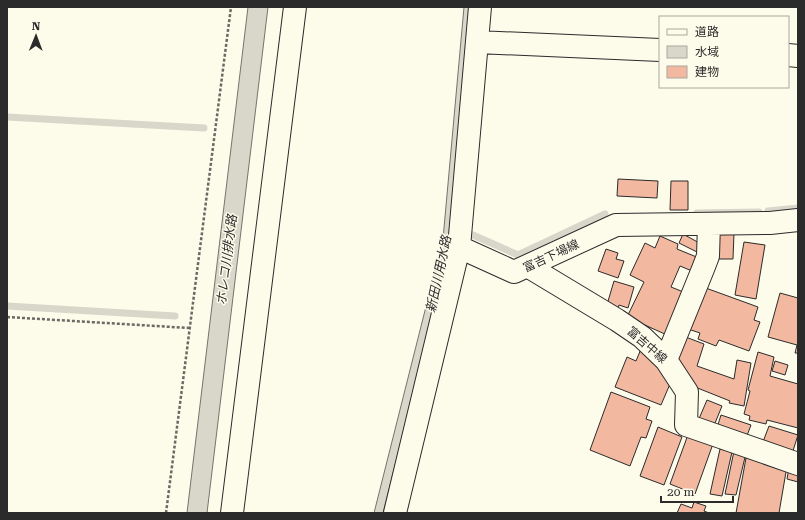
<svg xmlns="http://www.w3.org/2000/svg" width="805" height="520" viewBox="0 0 805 520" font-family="'Roboto Serif','Noto Sans JP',serif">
  <rect width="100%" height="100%" fill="#fdfbea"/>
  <path fill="#d8d7c9" stroke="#74746e" d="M 248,7 L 268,7 L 207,513 L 187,513 Z
    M 464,7 L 473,7 L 452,239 L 383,513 L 374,513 L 443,239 Z"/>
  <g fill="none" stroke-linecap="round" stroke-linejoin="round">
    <path stroke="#d8d7c9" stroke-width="7" d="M 7,117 L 204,128
      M 768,211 L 798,208
      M 697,213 L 759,212
      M 473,235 L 518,255 L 605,214
      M 7,306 L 175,316"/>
  </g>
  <path fill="#f2b8a0" stroke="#2b2b2b" d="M 618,179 L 658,181 L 657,198 L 617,196 Z
    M 671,181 L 688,181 L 688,210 L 670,210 Z
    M 714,232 L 734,233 L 733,259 L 713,259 Z
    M 683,234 L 703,245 L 699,253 L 679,243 Z
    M 660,236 L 678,244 L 677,249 L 699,258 L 692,271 L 680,266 L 671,287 L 686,293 L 667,335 L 627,317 L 644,282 L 630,275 L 645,243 L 655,248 Z
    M 744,242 L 765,245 L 756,299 L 735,295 Z
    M 606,249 L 618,253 L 616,259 L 624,261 L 618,278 L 598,271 Z
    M 614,281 L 634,287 L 628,308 L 619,305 L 617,313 L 606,308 Z
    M 703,287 L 758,307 L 754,320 L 760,322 L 749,351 L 719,340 L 716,346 L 698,339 L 700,333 L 688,329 Z
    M 780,293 L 798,298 L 798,353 L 795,353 L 797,345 L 768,337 Z
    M 683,336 L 704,344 L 697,366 L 734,379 L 737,360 L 751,363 L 744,406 L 729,403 L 730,401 L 690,385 L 673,362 Z
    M 643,344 L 659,359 L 656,366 L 673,377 L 661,405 L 615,387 L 627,357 L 636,361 Z
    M 758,352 L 774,357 L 770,376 L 798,384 L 798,428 L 767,420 L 766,424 L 749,420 L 750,416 L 744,414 L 750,391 L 748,390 Z
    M 775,361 L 788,365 L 785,375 L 772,371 Z
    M 611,392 L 650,407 L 646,419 L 652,421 L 646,438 L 641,437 L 630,466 L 590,450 Z
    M 707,400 L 722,406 L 713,428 L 698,421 Z
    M 721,415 L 751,425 L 745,441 L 716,431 Z
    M 769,426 L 798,435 L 791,457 L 761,447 Z
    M 658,427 L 682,437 L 664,485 L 640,476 Z
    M 689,432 L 714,441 L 695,494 L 670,484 Z
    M 720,449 L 732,452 L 722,496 L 710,494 Z
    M 734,451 L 746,453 L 736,495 L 725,494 Z
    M 746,458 L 787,466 L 779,513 L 736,513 Z
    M 789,468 L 798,470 L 798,482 L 787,479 Z
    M 694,502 L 706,506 L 704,511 L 709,513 L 677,513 L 681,504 L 692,508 Z"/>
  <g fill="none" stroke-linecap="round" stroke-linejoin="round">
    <defs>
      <path id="minor" d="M 477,42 L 660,50
        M 788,55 L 798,56
        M 459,247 L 480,7
        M 529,267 L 617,320 L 642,337 L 666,360 L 687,392 L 686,425 L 798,464
        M 666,360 L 703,269 L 708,256 L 709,224
        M 232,513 L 295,7
        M 395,513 L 459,247 L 514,272 L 616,225 L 770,223 L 798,220"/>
    </defs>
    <use href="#minor" stroke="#2b2b2b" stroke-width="24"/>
    <path stroke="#6a6964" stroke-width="2.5" stroke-dasharray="3 2" stroke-linecap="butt" d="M 7,317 L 189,328
      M 166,513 L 231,7"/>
    <use href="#minor" stroke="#fdfbea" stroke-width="22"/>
  </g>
  <g text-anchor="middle" stroke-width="3" stroke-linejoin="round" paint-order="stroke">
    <g font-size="12" fill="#2b2b2b" stroke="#fdfbea">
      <text transform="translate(551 256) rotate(-25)" y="4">富吉下場線</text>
      <text transform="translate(647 345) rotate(41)" y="4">富吉中線</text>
    </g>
    <g font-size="13" font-style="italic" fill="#2b2b2b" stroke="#fdfbea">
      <text transform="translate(226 260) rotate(-83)" y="5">ホレコ川排水路</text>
      <text transform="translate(438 274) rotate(-78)" y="5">新田川用水路</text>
    </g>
  </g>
  <rect width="805" height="520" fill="none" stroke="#2b2b2b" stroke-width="16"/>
  <rect x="659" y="16" width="130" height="72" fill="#fdfbea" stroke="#a9a89e"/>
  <rect x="667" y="29" width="20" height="6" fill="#fdfbea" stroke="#a9a89e"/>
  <text x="695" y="36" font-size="12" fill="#2b2b2b">道路</text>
  <rect x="667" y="46" width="20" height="12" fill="#d8d7c9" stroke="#a9a89e"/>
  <text x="695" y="56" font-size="12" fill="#2b2b2b">水域</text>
  <rect x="667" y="66" width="20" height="12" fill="#f2b8a0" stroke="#a9a89e"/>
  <text x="695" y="76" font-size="12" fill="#2b2b2b">建物</text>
  <g transform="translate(36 36) rotate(1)" stroke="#fdfbea" stroke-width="3" paint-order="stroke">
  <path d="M0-3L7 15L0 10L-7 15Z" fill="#2b2b2b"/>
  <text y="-6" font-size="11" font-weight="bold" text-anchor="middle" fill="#2b2b2b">N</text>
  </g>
  <path d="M661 496v6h72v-6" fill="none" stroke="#2b2b2b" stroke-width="2"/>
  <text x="667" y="496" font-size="12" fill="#2b2b2b" stroke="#fdfbea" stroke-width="3" paint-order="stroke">20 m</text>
</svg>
